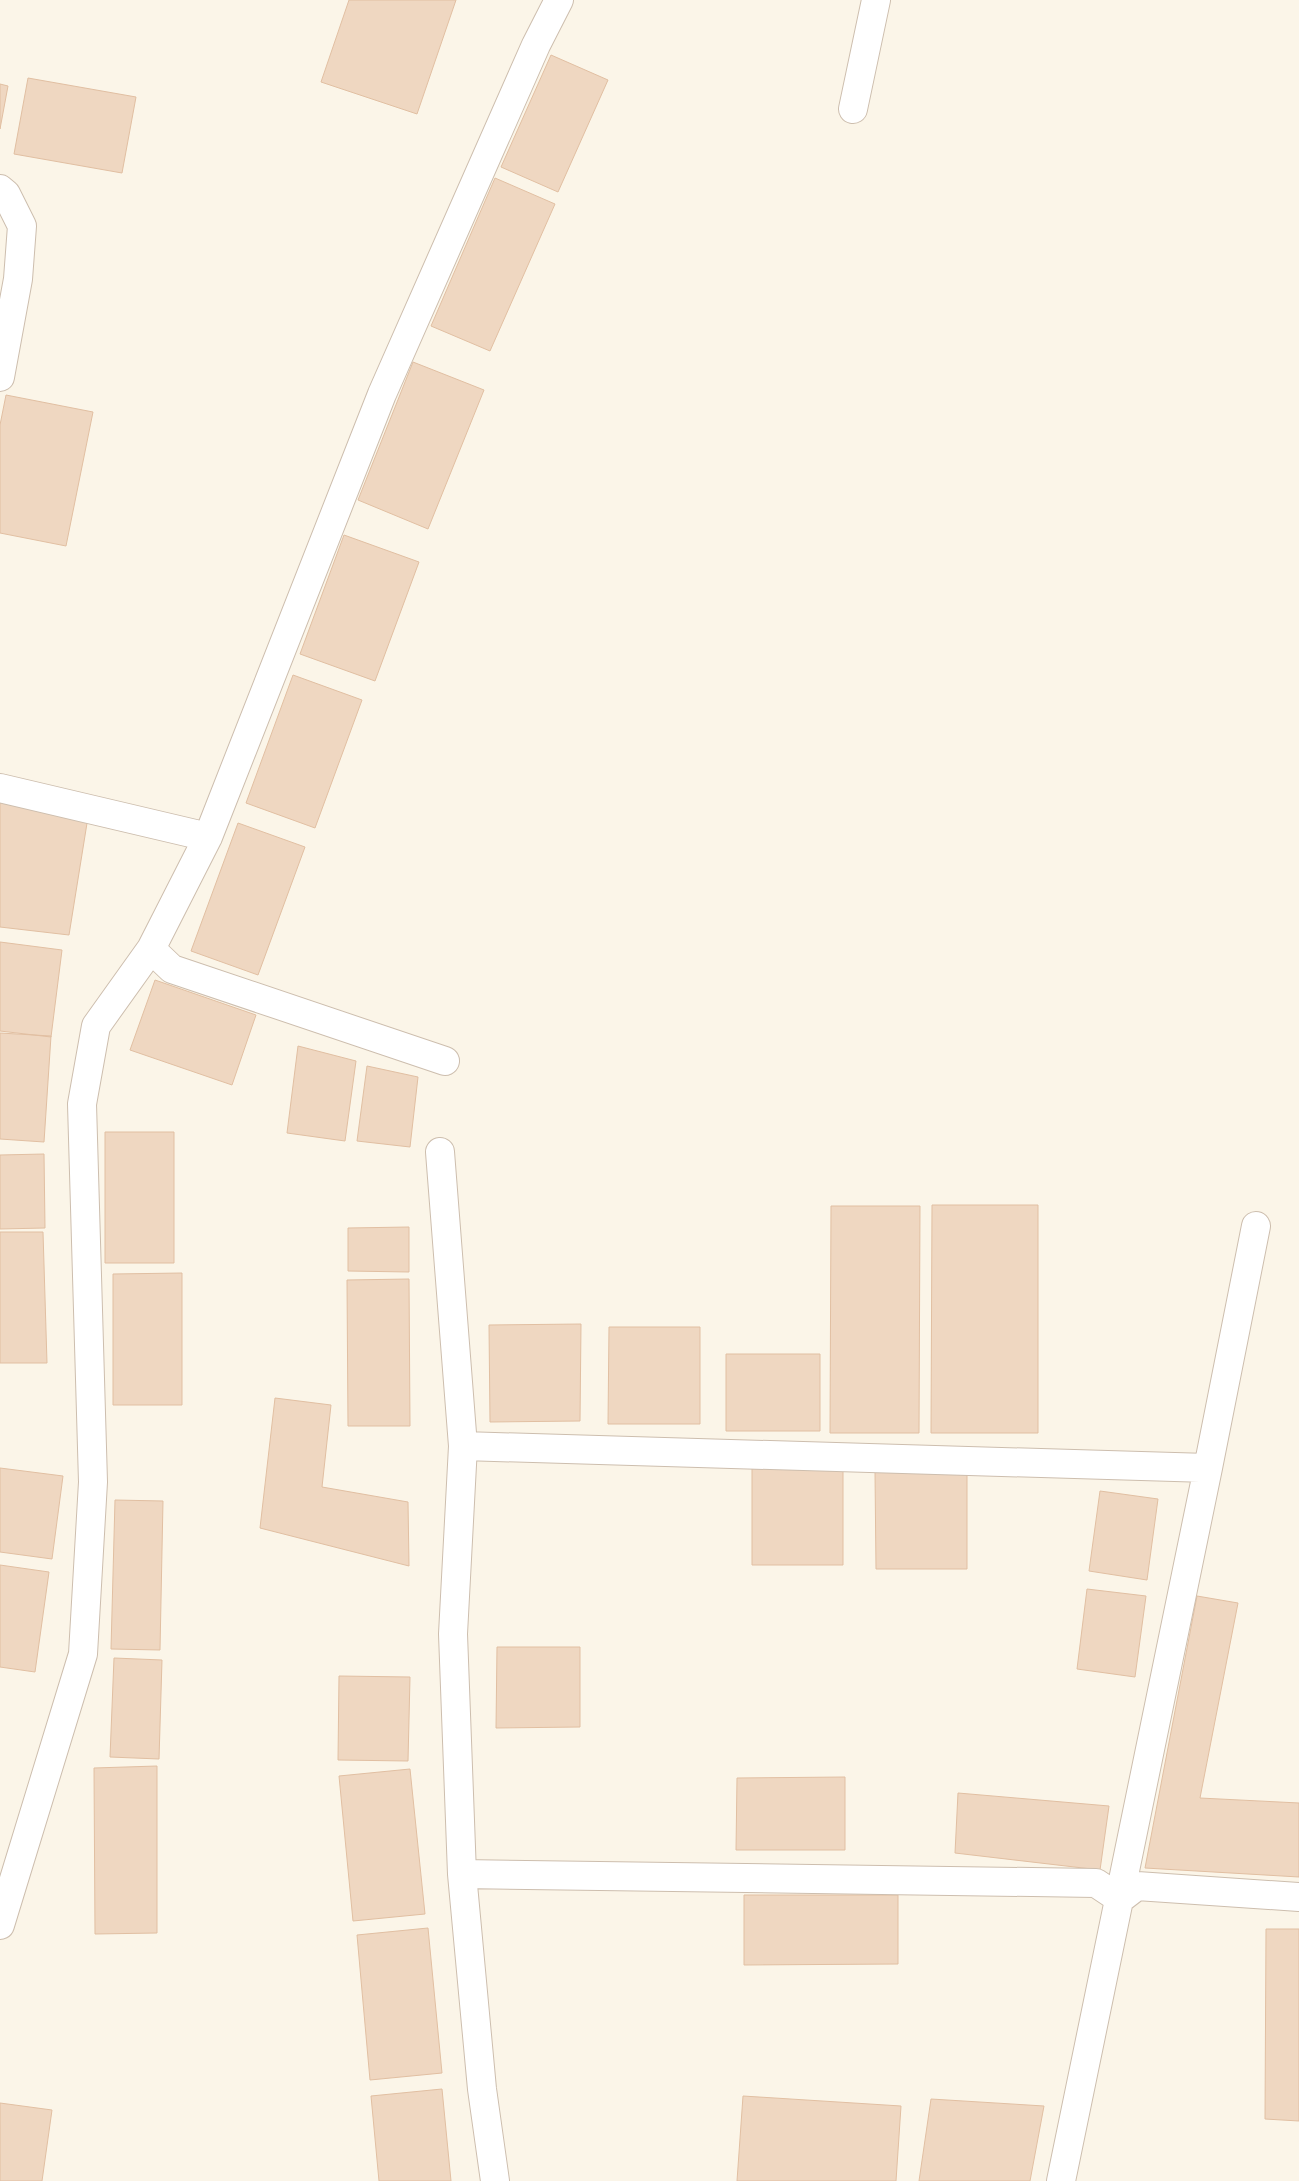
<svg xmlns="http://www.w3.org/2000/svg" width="1299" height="2181" viewBox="0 0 1299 2181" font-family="'Exo 2',sans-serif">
  <rect width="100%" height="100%" fill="#fbf5e8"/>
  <path fill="#efd7c1" stroke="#e1bfa2" d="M 349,0 L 456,0 L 417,114 L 321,82 Z
    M 551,55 L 608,80 L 558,192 L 501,167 Z
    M 28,78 L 136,97 L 122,173 L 14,154 Z
    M 0,84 L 8,86 L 0,129 Z
    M 495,178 L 555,204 L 490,351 L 431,326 Z
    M 413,362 L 484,390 L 428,529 L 358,500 Z
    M 6,395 L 93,412 L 66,546 L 0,533 L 0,425 Z
    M 344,535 L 419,562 L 375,681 L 300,654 Z
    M 293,675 L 362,700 L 315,828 L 246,803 Z
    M 0,797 L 88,817 L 69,935 L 0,927 Z
    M 238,823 L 305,847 L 258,975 L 191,951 Z
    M 0,942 L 62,950 L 51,1037 L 0,1031 Z
    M 155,980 L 256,1015 L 232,1085 L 130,1050 Z
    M 0,1033 L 51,1036 L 44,1142 L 0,1139 Z
    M 298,1046 L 356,1061 L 345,1141 L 287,1133 Z
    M 367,1066 L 418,1077 L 410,1147 L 357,1141 Z
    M 105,1132 L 174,1132 L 174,1263 L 105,1263 Z
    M 44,1154 L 45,1228 L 0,1229 L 0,1155 Z
    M 932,1205 L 1038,1205 L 1038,1433 L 931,1433 Z
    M 831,1206 L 920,1206 L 919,1433 L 830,1433 Z
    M 409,1227 L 409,1272 L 348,1271 L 348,1228 Z
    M 0,1232 L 43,1232 L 47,1363 L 0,1363 Z
    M 182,1273 L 182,1405 L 113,1405 L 113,1274 Z
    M 409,1279 L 410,1426 L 348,1426 L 347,1280 Z
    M 581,1324 L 580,1421 L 490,1422 L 489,1325 Z
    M 609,1327 L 700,1327 L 700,1424 L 608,1424 Z
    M 726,1354 L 820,1354 L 820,1431 L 726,1431 Z
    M 275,1398 L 331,1405 L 322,1487 L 408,1502 L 409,1566 L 260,1528 Z
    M 0,1468 L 63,1476 L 52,1559 L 0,1552 Z
    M 752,1468 L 843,1468 L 843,1565 L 752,1565 Z
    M 875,1472 L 967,1472 L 967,1569 L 876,1569 Z
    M 1100,1491 L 1158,1499 L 1147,1580 L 1089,1571 Z
    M 115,1500 L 163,1501 L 160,1650 L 111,1649 Z
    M 0,1565 L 49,1572 L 35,1672 L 0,1667 Z
    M 1087,1589 L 1146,1596 L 1135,1677 L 1077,1669 Z
    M 1197,1596 L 1238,1603 L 1200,1798 L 1299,1803 L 1299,1877 L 1145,1868 Z
    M 497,1647 L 580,1647 L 580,1727 L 496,1728 Z
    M 114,1658 L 162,1660 L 159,1759 L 110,1757 Z
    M 339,1676 L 410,1677 L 408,1761 L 338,1760 Z
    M 157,1766 L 157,1933 L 95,1934 L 94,1768 Z
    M 410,1769 L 425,1914 L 353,1921 L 339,1776 Z
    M 845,1777 L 845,1850 L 736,1850 L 737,1778 Z
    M 958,1793 L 1109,1806 L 1100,1870 L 955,1853 Z
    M 744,1895 L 898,1895 L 898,1964 L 744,1965 Z
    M 428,1928 L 442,2073 L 370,2080 L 357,1935 Z
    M 1266,1929 L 1299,1929 L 1299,2121 L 1265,2119 Z
    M 442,2089 L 451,2181 L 379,2181 L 371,2096 Z
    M 743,2096 L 901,2106 L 896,2181 L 737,2181 Z
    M 931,2099 L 1044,2106 L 1030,2181 L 919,2181 Z
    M 0,2103 L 52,2110 L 42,2181 L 0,2181 Z"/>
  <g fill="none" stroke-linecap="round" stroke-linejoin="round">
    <defs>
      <path id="minor" d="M 853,109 L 876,0
        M 0,189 L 6,194 L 22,226 L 18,279 L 0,377
        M 0,788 L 208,837
        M 151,949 L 172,969 L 445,1061
        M 440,1152 L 463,1446 L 453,1634 L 462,1874 L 482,2089 L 495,2181
        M 463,1446 L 1208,1468
        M 462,1874 L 1096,1883 L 1120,1899 L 1137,1886 L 1299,1897
        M 0,1925 L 83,1654 L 93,1482 L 82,1104 L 96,1026 L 151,949 L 208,837 L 382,394 L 536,45 L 559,0
        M 1061,2181 L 1208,1468 L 1256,1226"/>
    </defs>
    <use href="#minor" stroke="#cdbeae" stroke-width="30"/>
    <use href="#minor" stroke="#fff" stroke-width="28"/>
  </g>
</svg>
